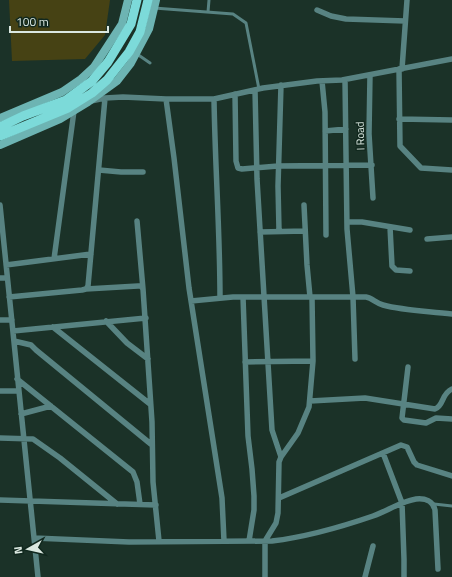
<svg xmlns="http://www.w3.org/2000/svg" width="452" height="577" viewBox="0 0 452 577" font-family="'Titillium Web',sans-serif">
  <rect width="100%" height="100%" fill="#1b3228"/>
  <path fill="#464214" d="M 9,0 L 110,0 L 105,35 L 85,59 L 12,61 Z"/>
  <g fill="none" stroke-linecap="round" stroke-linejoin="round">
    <path stroke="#588382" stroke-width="3" d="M 154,8 L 233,14 L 246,23 L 259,89
      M 208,12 L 209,0
      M 137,54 L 150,63
      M 434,504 L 452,506"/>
    <path stroke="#588382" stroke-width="5.5" d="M 317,10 L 331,16 L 346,19 L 405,21
      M 399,69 L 400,146 L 421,168 L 452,170
      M 402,69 L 407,0
      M 370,75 L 369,134 L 373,198
      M 345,80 L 347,229 L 353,297 L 355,359
      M 322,81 L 325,112 L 326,235
      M 255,90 L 257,179 L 272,430 L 281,457
      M 235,94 L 236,161 L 238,168 L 242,169 L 278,166 L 372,165
      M 166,99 L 174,158 L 189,288 L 222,498 L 224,541
      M 214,99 C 215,165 220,232 220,298
      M 91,101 L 105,98 L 123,97 L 166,99 L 214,99 L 263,88 L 317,81 L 342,80 L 452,59
      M 399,119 L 452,120
      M 325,131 L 346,129
      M 99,170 L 121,172 L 143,172
      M 0,205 L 38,577
      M 304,205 L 307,265 L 310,297
      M 137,221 L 143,289
      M 347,222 L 362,222 L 410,230
      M 390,227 L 392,266 L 396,270 L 410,271
      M 279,230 L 278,186 L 281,85
      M 260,232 L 305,231
      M 427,239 L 452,237
      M 54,259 L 74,111
      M 6,265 L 91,254
      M 0,278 L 7,278
      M 86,289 L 138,286 L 141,286 L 143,289 L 152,422 L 153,482 L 159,541
      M 9,297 L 82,290 L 86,289 L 88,286 L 105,98
      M 243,297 L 248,436 L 252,469 L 254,496 L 254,510 L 249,541
      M 191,301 L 233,297 L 366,297 C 372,298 376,303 383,305 C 405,311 429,311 452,314
      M 0,320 L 12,320
      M 106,321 L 127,343 L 148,359
      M 53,327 L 150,404
      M 13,331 L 146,318
      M 14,341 L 31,345 L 36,350 L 152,445
      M 245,362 L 313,361
      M 408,367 L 402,418 L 404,420 L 426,423 L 436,418 L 452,419
      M 17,379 L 133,472 L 137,482 L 140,504
      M 0,391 L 19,391
      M 310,401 L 365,398 L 435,409 C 444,406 441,394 452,389
      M 21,414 L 51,406
      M 0,438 L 33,439 L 60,458 L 117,504
      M 383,453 L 402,503 L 404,559 L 404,577
      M 279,498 L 401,445 L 407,447 L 414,462 L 417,465 L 452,476
      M 0,500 L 156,505
      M 34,538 L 129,542 L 272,541 C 306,537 341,527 373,516 C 387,511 402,501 416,499 C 425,498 433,501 435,510 L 438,569
      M 265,577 L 265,541 L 276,523 L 278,513 L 279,462 L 281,457 L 298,433 L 309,407 L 313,361 L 312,297
      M 365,577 L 373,546"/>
    <path stroke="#6db4b3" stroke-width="8" d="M 0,118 L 62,92 L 81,79 L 94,67 L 122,24 L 128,0
      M 0,145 L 60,119 L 88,102 L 117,81 L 131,63 L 149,29 L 156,0"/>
    <path stroke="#7cdad9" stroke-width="9" d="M 0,127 L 23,116 L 66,100 L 92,81 L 108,62 L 131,24 L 137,0
      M 0,136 L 68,108 L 92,93 L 107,80 L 129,52 L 140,32 L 148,0"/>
  </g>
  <g text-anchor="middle" stroke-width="3" stroke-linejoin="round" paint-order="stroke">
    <g font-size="11" fill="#dbe8e1" stroke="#11281e">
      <text transform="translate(360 136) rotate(-92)" y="4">I Road</text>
    </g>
  </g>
  <g transform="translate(28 549) rotate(262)" stroke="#11281e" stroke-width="3" paint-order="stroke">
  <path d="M0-3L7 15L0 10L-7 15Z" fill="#dbe8e1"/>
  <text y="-6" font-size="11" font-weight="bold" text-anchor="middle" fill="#dbe8e1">N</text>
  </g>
  <path d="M10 26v6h98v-6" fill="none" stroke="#dbe8e1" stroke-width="2"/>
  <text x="16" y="26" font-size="12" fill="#dbe8e1" stroke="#11281e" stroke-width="3" paint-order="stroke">100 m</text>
</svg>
